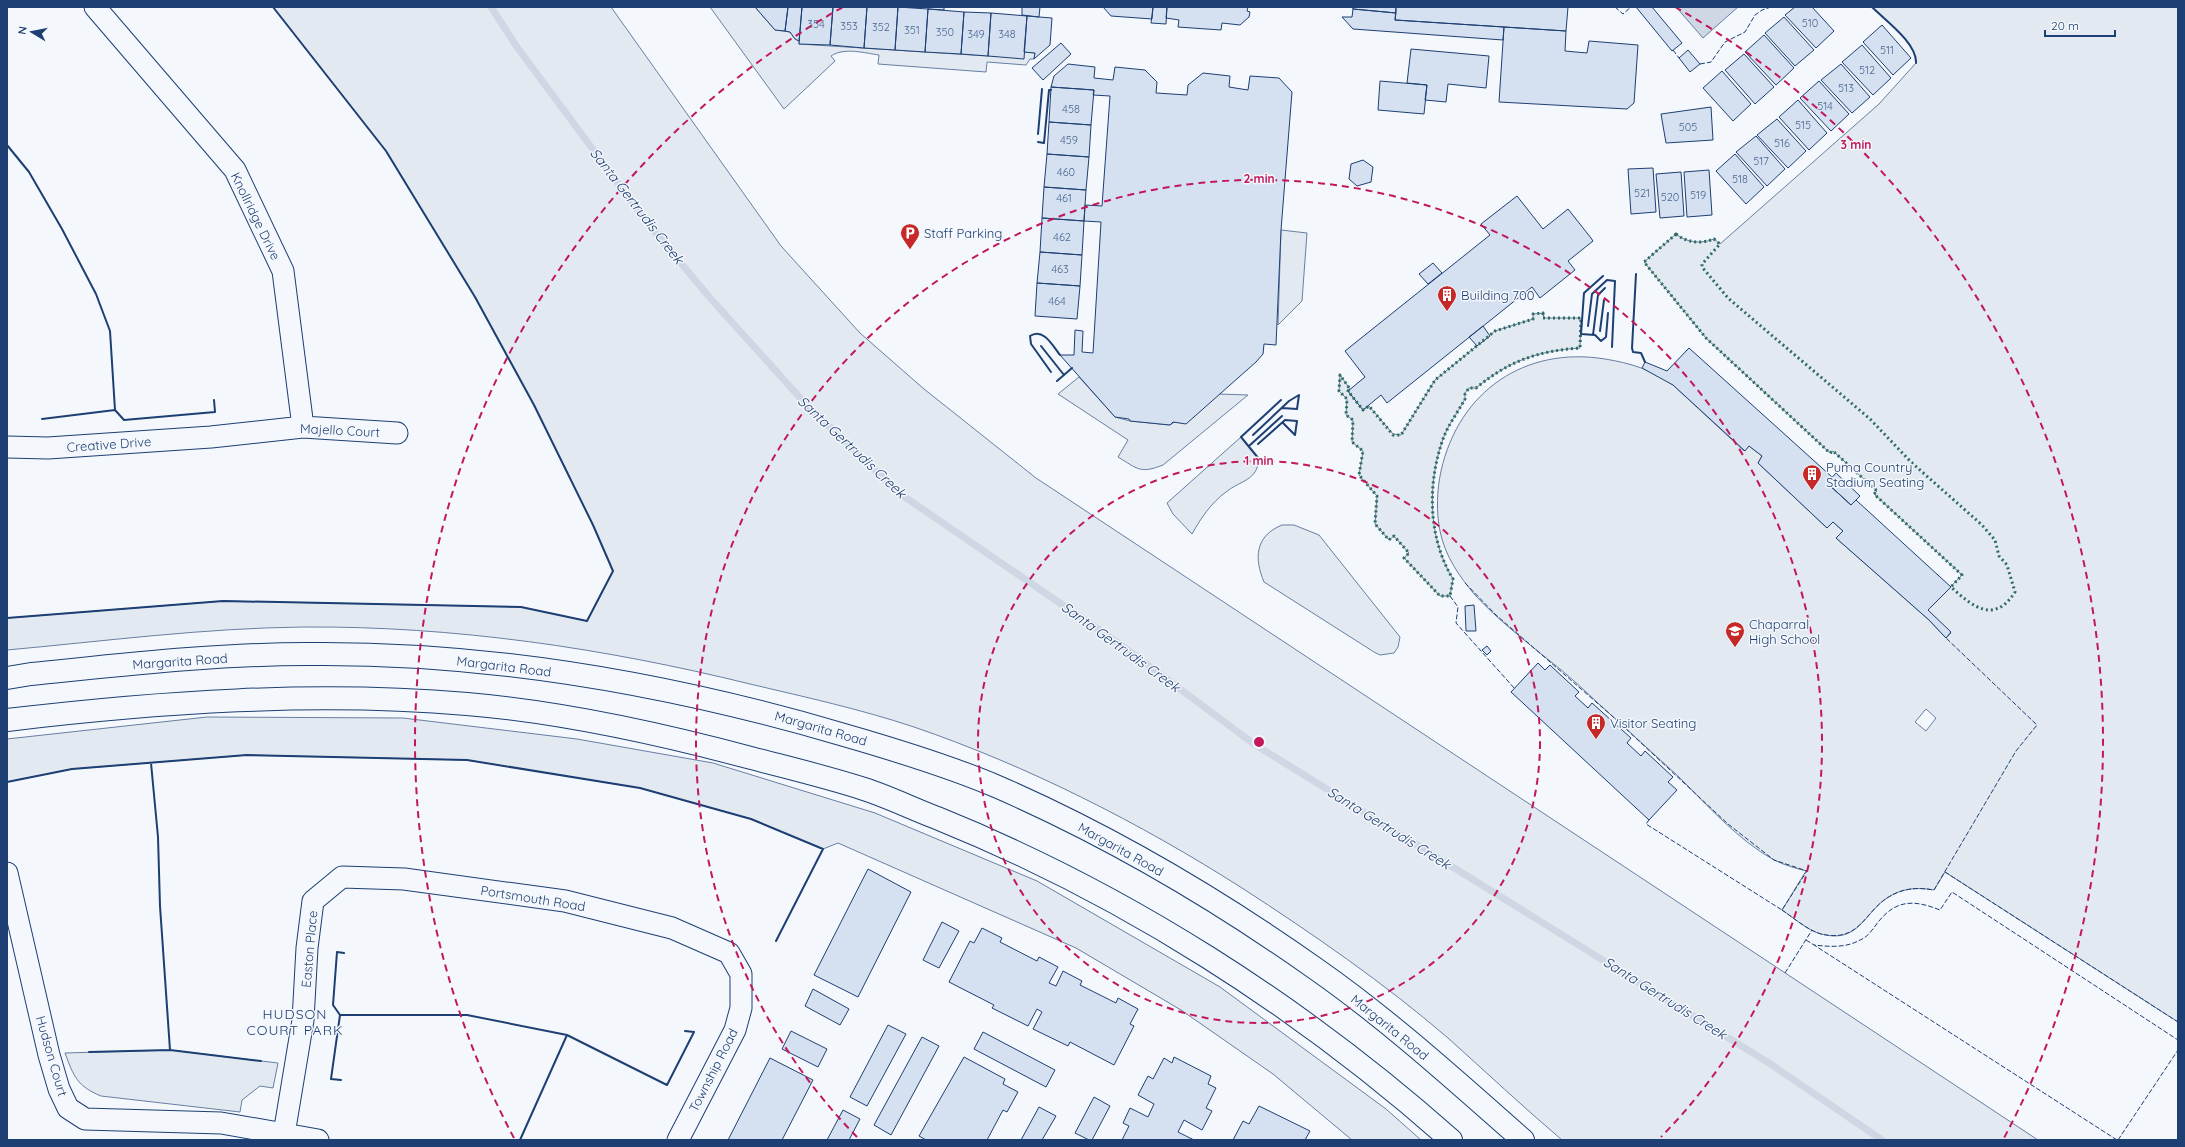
<svg xmlns="http://www.w3.org/2000/svg" width="2185" height="1147" viewBox="0 0 2185 1147" font-family="Quicksand,sans-serif">
  <rect width="100%" height="100%" fill="#f4f7fb"/>
  <path fill="#e3e9f0" stroke="#687fa3" fill-rule="evenodd" d="M 273,7 L 611,7 L 781,246 L 860,333 L 924,389 L 1036,478 L 2038,1140 L 1562,1140 C 1523,1107 1486,1072 1448,1038 C 1384,983 1313,934 1242,888 C 1140,823 1028,766 914,727 C 860,709 805,697 750,684 C 604,648 454,626 304,627 C 204,628 106,641 7,650 L 7,618 L 223,601 L 521,607 L 587,621 L 613,571 L 593,525 L 534,405 L 475,297 L 386,151 Z
    M 710,7 L 755,7 L 775,30 L 790,32 L 795,39 L 799,41 L 799,44 L 988,56 L 1024,52 L 1035,53 L 1034,59 L 1030,59 L 1026,65 L 987,62 L 986,72 L 878,64 L 879,55 C 865,53 844,47 831,56 L 835,61 L 784,109 Z
    M 1872,7 L 2178,7 L 2178,1022 L 1945,872 L 1934,890 C 1917,887 1902,888 1887,898 C 1864,913 1859,944 1821,934 C 1807,930 1794,918 1782,910 L 1806,871 C 1795,868 1784,865 1774,860 C 1738,840 1708,806 1679,777 C 1652,753 1626,728 1599,704 C 1583,689 1567,674 1550,661 C 1524,640 1497,619 1475,595 C 1459,576 1445,556 1440,531 C 1436,511 1437,490 1441,471 C 1459,391 1525,346 1605,359 C 1630,363 1653,370 1673,385 L 1744,451 L 1749,446 L 1762,456 L 1758,463 L 1827,528 L 1833,522 L 1843,531 L 1836,538 L 1929,620 L 1946,638 L 1951,633 L 1928,610 L 1962,575 L 1874,494 L 1877,491 L 1833,451 L 1830,453 L 1706,338 L 1644,262 L 1676,234 C 1687,243 1701,244 1714,239 L 1720,244 L 1879,104 L 1916,63 C 1917,43 1886,21 1872,7 ZM 1926,709 L 1936,718 L 1926,731 L 1915,722 Z
    M 1281,230 L 1307,233 L 1302,301 L 1278,325 Z
    M 1543,313 L 1544,318 L 1581,318 L 1580,348 C 1537,351 1509,361 1476,388 L 1469,388 L 1465,393 L 1465,399 C 1458,412 1448,425 1443,439 C 1427,484 1428,538 1453,579 L 1450,596 L 1440,596 L 1404,558 L 1409,553 L 1394,536 L 1389,540 L 1375,524 L 1377,496 L 1359,475 L 1363,451 L 1352,442 L 1353,420 L 1346,415 L 1347,399 L 1339,391 L 1340,375 L 1350,389 L 1348,391 L 1363,410 L 1369,406 L 1393,434 L 1401,435 L 1435,380 L 1495,331 L 1533,319 L 1533,314 Z
    M 1079,377 L 1115,417 L 1130,421 L 1170,425 L 1218,394 L 1248,395 L 1163,465 C 1140,474 1138,469 1118,457 L 1128,440 L 1058,394 Z
    M 1241,437 L 1259,459 C 1257,481 1241,480 1226,492 C 1211,503 1201,518 1192,534 L 1173,514 L 1167,503 Z
    M 1282,525 L 1294,525 L 1319,535 L 1400,637 L 1398,647 L 1394,653 L 1380,655 L 1374,652 L 1264,582 C 1254,558 1255,536 1282,525 Z
    M 207,717 L 403,718 L 577,739 L 713,763 L 875,813 L 1037,881 L 1220,987 L 1386,1109 L 1421,1140 L 1352,1140 L 1273,1074 L 1181,1010 L 1076,948 L 838,843 L 823,849 L 751,819 L 640,788 L 467,760 L 247,755 L 72,769 L 7,782 L 7,739 Z
    M 170,1050 L 278,1063 L 273,1088 L 260,1086 L 242,1100 L 240,1112 L 101,1096 C 77,1086 74,1077 65,1053 Z"/>
  <path fill="#cfd7e4" stroke="#687fa3" d="M 1676,7 L 1738,7 L 1703,38 Z"/>
  <g fill="none" stroke-linecap="round" stroke-linejoin="round">
    <path stroke="#cfd7e4" stroke-width="7" d="M 491,7 L 517,47 L 649,225 L 711,299 L 803,401 L 899,493 L 1121,645 L 1254,744 L 1769,1063 L 1882,1140"/>
  </g>
  <path fill="#d5e0f0" stroke="#1d3f73" d="M 755,7 L 788,7 L 785,31 L 775,30 Z
    M 788,7 L 802,7 L 799,41 L 795,39 L 790,32 L 785,31 Z
    M 802,7 L 833,7 L 830,45 L 799,44 Z
    M 833,7 L 867,7 L 864,48 L 830,45 Z
    M 867,7 L 898,7 L 895,50 L 864,48 Z
    M 898,7 L 928,9 L 925,52 L 895,50 Z
    M 928,7 L 944,7 L 944,10 L 928,9 Z
    M 1022,7 L 1040,7 L 1039,17 L 1022,15 Z
    M 1103,7 L 1153,7 L 1152,19 L 1111,16 Z
    M 1153,7 L 1167,7 L 1166,24 L 1151,23 Z
    M 1167,7 L 1248,7 L 1247,11 L 1250,12 L 1249,17 L 1240,25 L 1222,23 L 1221,30 L 1178,27 L 1179,20 L 1166,18 Z
    M 1352,7 L 1396,7 L 1396,13 L 1353,9 Z
    M 1396,7 L 1568,7 L 1566,31 L 1395,20 Z
    M 1636,7 L 1652,7 L 1682,43 L 1672,51 Z
    M 1795,7 L 1812,7 L 1834,31 L 1816,48 L 1785,15 Z
    M 928,9 L 964,12 L 961,54 L 925,52 Z
    M 1353,9 L 1396,13 L 1395,20 L 1504,27 L 1503,40 L 1353,29 L 1342,17 L 1352,17 Z
    M 964,12 L 991,13 L 988,56 L 961,54 Z
    M 991,13 L 1027,16 L 1024,59 L 988,56 Z
    M 1027,16 L 1052,18 L 1050,45 L 1034,59 L 1035,53 L 1024,52 Z
    M 1784,17 L 1814,50 L 1795,66 L 1765,33 Z
    M 1882,25 L 1911,58 L 1893,75 L 1863,42 Z
    M 1504,27 L 1566,31 L 1565,51 L 1587,53 L 1589,41 L 1638,45 L 1634,103 L 1627,109 L 1499,102 Z
    M 1764,35 L 1794,68 L 1776,85 L 1745,52 Z
    M 1061,43 L 1071,54 L 1043,80 L 1032,68 Z
    M 1862,45 L 1891,78 L 1873,95 L 1842,62 Z
    M 1411,49 L 1489,56 L 1486,88 L 1448,84 L 1446,102 L 1425,100 L 1427,85 L 1407,83 Z
    M 1688,50 L 1700,64 L 1690,72 L 1679,58 Z
    M 1744,54 L 1774,87 L 1755,104 L 1725,70 Z
    M 1068,64 L 1095,67 L 1094,78 L 1113,80 L 1115,67 L 1145,70 L 1157,82 L 1156,93 L 1187,95 L 1188,85 L 1203,73 L 1230,76 L 1229,87 L 1248,90 L 1250,76 L 1279,78 L 1292,92 L 1281,230 L 1276,345 L 1264,344 L 1263,354 L 1256,362 L 1186,424 L 1173,422 L 1170,425 L 1130,421 L 1129,419 L 1115,417 L 1060,355 L 1074,355 L 1075,330 L 1083,331 L 1082,352 L 1093,353 L 1101,222 L 1084,221 L 1085,205 L 1102,206 L 1110,96 L 1093,95 L 1094,90 L 1051,87 L 1054,76 Z
    M 1841,64 L 1870,97 L 1852,113 L 1821,80 Z
    M 1722,71 L 1751,104 L 1733,121 L 1703,88 Z
    M 1380,81 L 1427,85 L 1424,114 L 1378,110 Z
    M 1819,81 L 1849,114 L 1831,131 L 1800,98 Z
    M 1051,87 L 1094,90 L 1091,125 L 1049,122 Z
    M 1798,100 L 1827,133 L 1809,150 L 1779,117 Z
    M 1711,107 L 1713,140 L 1666,143 L 1661,114 Z
    M 1777,119 L 1806,151 L 1788,168 L 1757,135 Z
    M 1049,122 L 1091,125 L 1089,157 L 1047,154 Z
    M 1756,136 L 1785,169 L 1767,186 L 1736,152 Z
    M 1047,154 L 1089,157 L 1086,190 L 1044,187 Z
    M 1735,154 L 1764,187 L 1746,204 L 1716,171 Z
    M 1363,160 L 1373,167 L 1371,182 L 1357,186 L 1349,179 L 1351,164 Z
    M 1653,168 L 1656,212 L 1631,214 L 1628,169 Z
    M 1709,170 L 1712,215 L 1687,217 L 1684,172 Z
    M 1681,172 L 1684,216 L 1660,218 L 1656,174 Z
    M 1044,187 L 1086,190 L 1084,221 L 1042,218 Z
    M 1517,196 L 1543,229 L 1568,209 L 1591,238 L 1593,241 L 1568,261 L 1575,270 L 1540,298 L 1532,287 L 1387,403 L 1381,395 L 1363,410 L 1348,391 L 1365,377 L 1345,351 L 1490,235 L 1481,224 Z
    M 1042,218 L 1084,221 L 1082,255 L 1040,252 Z
    M 1040,252 L 1082,255 L 1080,286 L 1037,283 Z
    M 1433,263 L 1442,273 L 1428,284 L 1419,274 Z
    M 1037,283 L 1080,286 L 1077,319 L 1035,316 Z
    M 1483,326 L 1490,336 L 1477,346 L 1469,337 Z
    M 1689,348 L 1832,477 L 1827,483 L 1851,505 L 1856,500 L 1951,587 L 1928,610 L 1951,632 L 1946,638 L 1929,620 L 1836,538 L 1843,531 L 1833,522 L 1827,528 L 1758,463 L 1762,456 L 1749,446 L 1745,451 L 1673,385 L 1642,368 L 1645,362 L 1667,371 Z
    M 1836,473 L 1860,496 L 1851,505 L 1827,483 Z
    M 1474,605 L 1476,631 L 1466,631 L 1465,606 Z
    M 1487,646 L 1491,651 L 1487,655 L 1482,650 Z
    M 1538,663 L 1545,670 L 1550,665 L 1579,692 L 1575,696 L 1588,708 L 1592,703 L 1631,738 L 1627,743 L 1641,756 L 1645,751 L 1673,777 L 1668,782 L 1677,790 L 1649,820 L 1511,692 Z
    M 868,869 L 911,892 L 858,997 L 814,975 Z
    M 942,922 L 959,931 L 939,968 L 923,960 Z
    M 982,928 L 1002,938 L 1000,942 L 1037,961 L 1039,957 L 1058,967 L 1049,983 L 1056,986 L 1063,971 L 1082,981 L 1080,985 L 1116,1003 L 1118,998 L 1138,1009 L 1130,1024 L 1134,1026 L 1114,1065 L 1070,1042 L 1068,1046 L 1033,1029 L 1042,1012 L 1037,1009 L 1028,1026 L 992,1008 L 994,1005 L 949,982 L 970,941 L 974,943 Z
    M 813,989 L 849,1009 L 840,1025 L 805,1006 Z
    M 888,1025 L 906,1034 L 867,1106 L 850,1097 Z
    M 791,1031 L 827,1049 L 818,1067 L 782,1049 Z
    M 983,1032 L 1055,1070 L 1046,1087 L 974,1049 Z
    M 922,1037 L 939,1046 L 891,1135 L 874,1125 Z
    M 964,1057 L 1005,1079 L 1003,1084 L 1018,1092 L 1007,1112 L 1003,1110 L 987,1140 L 926,1140 L 919,1136 Z
    M 1174,1057 L 1211,1076 L 1208,1084 L 1216,1088 L 1206,1108 L 1212,1111 L 1202,1130 L 1184,1120 L 1178,1132 L 1194,1140 L 1122,1140 L 1129,1126 L 1123,1123 L 1130,1108 L 1148,1117 L 1154,1104 L 1138,1095 L 1148,1076 L 1153,1079 L 1164,1058 L 1172,1063 Z
    M 770,1058 L 813,1080 L 782,1140 L 728,1140 Z
    M 1094,1097 L 1110,1106 L 1092,1140 L 1089,1140 L 1075,1133 Z
    M 1259,1106 L 1310,1131 L 1305,1140 L 1233,1140 L 1243,1121 L 1249,1124 Z
    M 1039,1107 L 1056,1116 L 1042,1140 L 1021,1140 Z
    M 843,1110 L 860,1119 L 849,1140 L 827,1140 Z"/>
  <g fill="none" stroke-linecap="round" stroke-linejoin="round">
    <defs>
      <path id="street" d="M 95,7 L 235,170 L 283,271 L 303,427
        M 7,447 L 48,448 L 211,437 L 303,427 L 397,433
        M 7,873 L 49,1055 L 59,1089 L 68,1108 L 85,1119 L 221,1123 L 318,1140
        M 283,1140 L 303,1020 L 307,948 L 313,901 L 342,877 L 404,879 L 565,901 L 672,928 L 729,953 L 741,974 L 741,1008 L 735,1030 L 678,1140"/>
      <path id="secondary" d="M 7,678 L 31,674 C 122,665 215,654 307,654 C 488,652 671,684 844,735 C 896,750 949,766 998,787 C 1110,836 1217,899 1316,969 C 1389,1020 1456,1081 1523,1140
        M 7,720 C 159,702 315,691 467,704 C 563,712 658,733 751,758 C 789,768 827,777 864,789 C 889,797 913,809 937,818 C 1125,894 1300,1006 1451,1140"/>
    </defs>
    <use href="#street" stroke="#1d3f73" stroke-width="23"/>
    <use href="#secondary" stroke="#1d3f73" stroke-width="24"/>
    <use href="#street" stroke="#f4f7fb" stroke-width="21"/>
    <use href="#secondary" stroke="#f4f7fb" stroke-width="22"/>
    <path stroke="#2c6c60" stroke-width="3" stroke-dasharray="2 3" stroke-linecap="butt" d="M 1676,234 C 1687,243 1701,244 1714,239 L 1720,244 L 1702,264 L 1702,267 L 1728,298 L 1870,419 L 1911,462 L 1982,525 L 1995,540 L 1999,556 L 2007,565 L 2015,592 C 1994,625 1972,606 1951,587 L 1962,575 L 1874,494 L 1877,491 L 1833,451 L 1830,453 L 1706,338 L 1644,262 Z
      M 1543,313 L 1543,318 L 1581,318 L 1580,348 C 1537,351 1509,361 1476,388 L 1469,388 L 1465,394 L 1465,399 C 1458,412 1448,425 1443,439 C 1427,484 1428,538 1453,579 L 1450,596 L 1440,596 L 1404,558 L 1409,553 L 1394,536 L 1389,540 L 1375,524 L 1377,496 L 1359,475 L 1363,451 L 1352,442 L 1353,420 L 1346,415 L 1347,399 L 1339,391 L 1340,375 L 1350,389 L 1348,391 L 1363,410 L 1369,406 L 1393,435 L 1401,435 L 1435,380 L 1495,331 L 1533,319 L 1533,314 Z"/>
    <path stroke="#1d3f73" stroke-width="1" stroke-dasharray="5 2" stroke-linecap="butt" d="M 1615,7 L 1623,14 L 1631,7
      M 1673,50 L 1679,58
      M 1700,64 L 1711,62 L 1725,42 L 1745,32 L 1755,15 L 1762,10 L 1771,7
      M 1465,583 L 1496,615 L 1611,715 L 1728,824 L 1774,860 L 1807,871 L 1782,910 L 1646,824 L 1649,820
      M 1450,596 L 1458,607 L 1456,623 L 1515,689
      M 1945,872 L 2178,1022
      M 1782,910 C 1794,918 1807,930 1821,934 C 1859,943 1864,913 1887,898 C 1902,888 1917,887 1934,890 L 2016,751 L 2037,725 L 1946,638
      M 1806,940 L 1814,945
      M 1785,973 L 1812,930
      M 2117,1140 L 1814,945 C 1831,947 1847,948 1862,939 C 1869,936 1874,927 1879,921 C 1897,899 1915,900 1940,910 L 1952,892 L 2178,1040
      M 2118,1140 L 2178,1050"/>
    <path stroke="#1d3f73" stroke-width="2" d="M 1872,7 C 1886,21 1917,43 1916,63
      M 1038,134 L 1042,89
      M 1038,142 L 1044,143 L 1049,90 L 1051,90
      M 7,145 L 29,172 L 62,229 L 96,294 L 110,331 L 115,410
      M 1636,274 L 1632,348 L 1633,352 L 1641,353 L 1645,362
      M 1603,276 L 1584,293 L 1581,334 L 1595,335 L 1601,341 L 1606,337 L 1608,313
      M 1588,326 L 1592,294 L 1607,280 L 1615,281 L 1612,347
      M 1600,331 L 1604,300
      M 1593,335 L 1598,295 L 1605,288
      M 1041,346 L 1064,375
      M 1051,372 L 1031,344 L 1030,336 C 1043,327 1053,346 1060,355
      M 1057,381 L 1072,368
      M 42,419 L 115,410 L 124,420 L 215,412 L 214,400
      M 1253,435 L 1289,401 L 1299,395 L 1297,409 L 1282,408
      M 1258,444 L 1285,420 L 1297,421 L 1295,435 L 1283,423
      M 1249,446 L 1282,416
      M 1259,459 L 1241,437 L 1281,400
      M 7,618 L 223,601 L 521,607 L 587,621 L 613,571 L 593,525 L 534,405 L 475,297 L 386,151 L 273,7
      M 151,763 L 158,837 L 160,906 L 170,1050
      M 7,782 L 72,769 L 247,755 L 467,760 L 640,788 L 751,819 L 823,849 L 776,941
      M 340,1015 L 467,1015 L 567,1035 L 520,1140
      M 567,1035 L 667,1085 L 694,1032 L 685,1031
      M 89,1052 L 170,1050 L 261,1061
      M 341,1080 L 331,1079 L 340,1015 L 333,1005 L 337,952 L 344,953"/>
  </g>
  <g fill="none" stroke="#c2185b" stroke-width="2" stroke-dasharray="7 5">
    <circle cx="1259" cy="742" r="281"/>
    <path d="M857 1137A563 563 0 1 1 1661 1137"/>
    <path d="M514 1138A844 844 0 0 1 843 7M1675 7A844 844 0 0 1 2004 1138"/>
  </g>
  <defs>
    <symbol id="parking-pin" viewBox="-11 -11 22 30"><path d="M0 17L-7.5 6A9.5 9.5 0 1 1 7.5 6Z" fill="#c62828" stroke="#f4f7fb"/><path d="M-3.5-5.5H1a3.5 3.5 0 0 1 0 7H-1V5.5H-3.5ZM-1-3.4V-.6H.8a1.4 1.4 0 0 0 0-2.8Z" fill="#fff"/></symbol>
    <symbol id="building-pin" viewBox="-11 -11 22 30"><path d="M0 17L-7.5 6A9.5 9.5 0 1 1 7.5 6Z" fill="#c62828" stroke="#f4f7fb"/><path d="M-4-6H4V6H1V3H-1V6H-4ZM-2.5-4.3h1.7v1.8h-1.7ZM.8-4.3h1.7v1.8H.8ZM-2.5-1h1.7V.8h-1.7ZM.8-1h1.7V.8H.8Z" fill="#fff"/></symbol>
    <symbol id="school-pin" viewBox="-11 -11 22 30"><path d="M0 17L-7.5 6A9.5 9.5 0 1 1 7.5 6Z" fill="#c62828" stroke="#f4f7fb"/><path d="M0-5L7-2L0 1L-7-2ZM-4 1L0 2.5L4 1V4Q0 6-4 4Z" fill="#fff"/></symbol>
  </defs>
  <g fill-rule="evenodd">
    <use href="#parking-pin" x="899" y="222" width="22" height="30"/>
    <use href="#building-pin" x="1436" y="284" width="22" height="30"/>
    <use href="#building-pin" x="1801" y="463" width="22" height="30"/>
    <use href="#school-pin" x="1724" y="620" width="22" height="30"/>
    <use href="#building-pin" x="1585" y="712" width="22" height="30"/>
  </g>
  <g text-anchor="middle" stroke-width="3" stroke-linejoin="round" paint-order="stroke">
    <g font-size="11" fill="#4b6792">
      <text x="1810" y="27">510</text>
      <text x="816" y="28">354</text>
      <text x="849" y="30">353</text>
      <text x="881" y="31">352</text>
      <text x="912" y="34">351</text>
      <text x="945" y="36">350</text>
      <text x="976" y="38">349</text>
      <text x="1007" y="38">348</text>
      <text x="1887" y="54">511</text>
      <text x="1867" y="74">512</text>
      <text x="1846" y="92">513</text>
      <text x="1825" y="110">514</text>
      <text x="1071" y="113">458</text>
      <text x="1803" y="129">515</text>
      <text x="1688" y="131">505</text>
      <text x="1069" y="144">459</text>
      <text x="1782" y="147">516</text>
      <text x="1761" y="165">517</text>
      <text x="1066" y="176">460</text>
      <text x="1740" y="183">518</text>
      <text x="1642" y="197">521</text>
      <text x="1698" y="199">519</text>
      <text x="1670" y="201">520</text>
      <text x="1064" y="202">461</text>
      <text x="1062" y="241">462</text>
      <text x="1060" y="273">463</text>
      <text x="1057" y="305">464</text>
    </g>
    <g font-size="13" fill="#1d3f73" stroke="#f4f7fb">
      <text transform="translate(256 216) rotate(64)" y="5">Knollridge Drive</text>
      <text transform="translate(340 430) rotate(3)" y="5">Majello Court</text>
      <text transform="translate(109 444) rotate(-4)" y="5">Creative Drive</text>
      <text transform="translate(180 661) rotate(-4)" y="5">Margarita Road</text>
      <text transform="translate(504 666) rotate(7)" y="5">Margarita Road</text>
      <text transform="translate(821 728) rotate(16)" y="5">Margarita Road</text>
      <text transform="translate(1121 849) rotate(29)" y="5">Margarita Road</text>
      <text transform="translate(533 898) rotate(9)" y="5">Portsmouth Road</text>
      <text transform="translate(309 949) rotate(-85)" y="5">Easton Place</text>
      <text transform="translate(1390 1027) rotate(39)" y="5">Margarita Road</text>
      <text transform="translate(52 1056) rotate(74)" y="5">Hudson Court</text>
      <text transform="translate(713 1070) rotate(-63)" y="5">Township Road</text>
    </g>
    <g font-size="13" fill="#1d3f73" stroke="#f4f7fb" text-anchor="start">
      <text x="924" y="238">Staff Parking</text>
      <text x="1461" y="300">Building 700</text>
      <text x="1826" y="472">Puma Country<tspan x="1826" dy="15">Stadium Seating</tspan></text>
      <text x="1749" y="629">Chaparral<tspan x="1749" dy="15">High School</tspan></text>
      <text x="1610" y="728">Visitor Seating</text>
    </g>
    <g font-size="14" font-style="italic" fill="#1d3f73" stroke="#f4f7fb">
      <text transform="translate(637 206) rotate(52)" y="5">Santa Gertrudis Creek</text>
      <text transform="translate(852 447) rotate(43)" y="5">Santa Gertrudis Creek</text>
      <text transform="translate(1121 647) rotate(36)" y="5">Santa Gertrudis Creek</text>
      <text transform="translate(1389 828) rotate(32)" y="5">Santa Gertrudis Creek</text>
      <text transform="translate(1665 998) rotate(32)" y="5">Santa Gertrudis Creek</text>
    </g>
    <g font-size="14" letter-spacing="1" fill="#1d3f73" stroke="#f4f7fb">
      <text x="295" y="1019">HUDSON<tspan x="295" dy="16">COURT PARK</tspan></text>
    </g>
  </g>
  <circle cx="1259" cy="742" r="6" fill="#c2185b" stroke="#f4f7fb" stroke-width="2"/>
  <g font-size="12" text-anchor="middle" font-weight="bold" fill="#c2185b" stroke="#f4f7fb" stroke-width="3" stroke-linejoin="round" paint-order="stroke">
    <text x="1856" y="149">3 min</text>
    <text x="1259" y="183">2 min</text>
    <text x="1259" y="465">1 min</text>
  </g>
  <rect width="2185" height="1147" fill="none" stroke="#1d3f73" stroke-width="16"/>
  <g transform="translate(32 32) rotate(280)" stroke="#f4f7fb" stroke-width="3" paint-order="stroke">
  <path d="M0-3L7 15L0 10L-7 15Z" fill="#1d3f73"/>
  <text y="-6" font-size="11" font-weight="bold" text-anchor="middle" fill="#1d3f73">N</text>
  </g>
  <path d="M2045 30v6h70v-6" fill="none" stroke="#1d3f73" stroke-width="2"/>
  <text x="2051" y="30" font-size="12" fill="#1d3f73" stroke="#f4f7fb" stroke-width="3" paint-order="stroke">20 m</text>
</svg>
